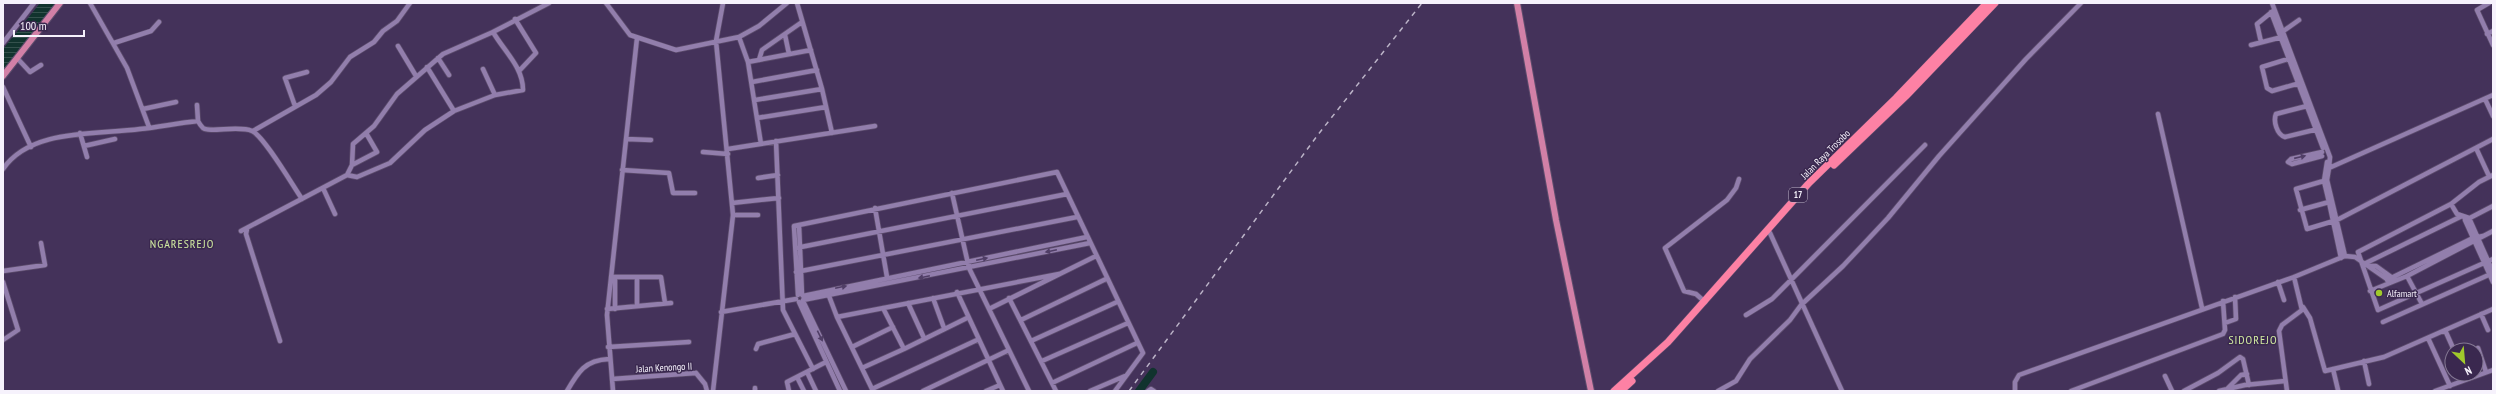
<svg xmlns="http://www.w3.org/2000/svg" width="2496" height="394" viewBox="0 0 2496 394" font-family="'PT Sans Narrow',sans-serif">
  <defs>
    <pattern id="water-rules" width="6" height="5" patternUnits="userSpaceOnUse"><rect width="6" height="5" fill="#11332e"/><path d="M0 2.5h6" fill="none" stroke="#34514d"/></pattern>
  </defs>
  <rect width="100%" height="100%" fill="#44325a"/>
  <path fill="url(#water-rules)" d="M 40,3 L 57,3 L 3,72 L 3,49 Z"/>
  <g fill="none" stroke-linecap="round" stroke-linejoin="round">
    <path stroke="#11332e" stroke-width="8" d="M 1139,391 L 1153,372"/>
    <defs>
      <path id="minor" d="M 90,3 L 127,68 L 149,127
        M 606,3 L 630,35 L 676,50 L 739,37 L 759,26 L 787,3
        M 797,3 L 822,89 L 832,133
        M 2272,3 L 2330,157 L 2329,168 L 2493,95
        M 2489,3 L 2477,10 L 2493,45
        M 2271,12 L 2323,148
        M 515,19 L 536,53 L 520,70
        M 2282,32 L 2299,20
        M 2487,34 L 2493,31
        M 785,35 L 789,54
        M 739,37 L 748,62 L 761,144
        M 2261,42 L 2257,24 L 2273,11
        M 3,43 L 34,3
        M 114,43 L 151,31 L 159,22
        M 2251,45 L 2282,37
        M 398,46 L 416,76
        M 17,58 L 30,72 L 41,65
        M 438,58 L 449,75
        M 2288,59 L 2262,67 L 2267,88 L 2272,91 L 2300,83
        M 759,60 L 762,50 L 802,22
        M 748,62 L 811,50
        M 427,67 L 454,111
        M 483,69 L 495,95
        M 752,82 L 817,70
        M 3,87 L 31,147
        M 2485,99 L 2493,116
        M 755,100 L 822,89
        M 295,106 L 285,78 L 307,72
        M 2307,106 L 2276,114 C 2273,121 2277,135 2285,137 L 2318,129
        M 143,109 L 176,102
        M 2158,114 L 2202,308
        M 757,118 L 826,107
        M 198,121 C 199,123 201,126 203,128 C 210,133 239,125 252,131 C 264,136 293,186 302,199
        M 253,131 L 316,95 L 331,82 L 350,57 L 374,42 L 383,31 L 397,21 L 410,3
        M 80,133 L 87,157
        M 626,139 L 651,140
        M 776,141 L 783,310 L 813,369
        M 84,146 L 115,139
        M 2476,148 L 2489,176
        M 728,149 L 875,126
        M 703,152 L 728,154
        M 2322,152 L 2291,159 L 2288,162 L 2292,164 L 2322,156
        M 2327,162 L 2324,181 L 2329,202
        M 352,165 L 377,152 L 366,133
        M 2329,168 L 2327,180 L 2345,256
        M 3,169 C 31,128 97,135 140,129 C 159,127 178,123 198,121 L 197,105
        M 622,170 L 669,173 L 673,193 L 695,193
        M 347,175 L 357,177 L 390,163 L 425,130 L 454,111 L 495,95 L 523,90 C 523,67 504,51 493,32
        M 2493,175 L 2479,182 L 2451,204 L 2358,252 L 2378,310 L 2493,259
        M 758,178 L 778,175
        M 2327,180 L 2296,189 L 2307,229 L 2337,220 L 2493,139
        M 323,188 L 335,214
        M 952,193 L 969,268 L 1029,391
        M 732,203 L 779,198
        M 2451,204 L 2457,214 L 2469,218 L 2493,272
        M 875,208 L 887,277
        M 2300,210 L 2329,202 L 2341,258
        M 733,215 L 758,215
        M 2465,217 L 2465,220 L 2493,282
        M 2466,220 L 2493,206
        M 799,225 L 802,295
        M 247,229 L 246,234 L 280,341
        M 241,231 L 347,175 L 352,165 L 353,144 L 374,126 L 397,94 L 443,54 L 493,32 L 549,3
        M 1770,233 L 1842,391
        M 796,248 L 1067,194
        M 2366,263 L 2462,216
        M 2370,266 L 2376,266 L 2394,279
        M 3,271 L 45,265 L 41,243
        M 796,272 L 1077,217
        M 2407,276 L 2422,304
        M 611,277 L 661,277 L 665,303
        M 637,277 L 637,306
        M 2387,280 L 2473,238 L 2483,236
        M 3,282 L 18,330 L 3,340
        M 2278,282 L 2284,300
        M 2370,291 L 2407,276 L 2493,231
        M 957,292 L 1003,391
        M 798,295 L 794,226 L 1057,172 L 1143,353 L 1115,391
        M 803,296 L 1087,237
        M 829,296 L 837,317 L 1059,274
        M 933,298 L 944,328
        M 1009,298 L 1056,391
        M 803,300 L 1090,243
        M 803,301 L 846,391
        M 799,302 L 840,391
        M 1705,302 L 1696,294 L 1684,291 L 1665,248 L 1727,200 L 1736,188 L 1739,179
        M 908,303 L 924,338
        M 2303,307 L 2310,318 L 2325,371 L 2384,357 L 2493,309
        M 883,308 L 904,349 L 967,318
        M 607,309 L 671,303
        M 615,309 L 615,277
        M 989,309 L 1096,256
        M 721,312 L 796,299
        M 2481,314 L 2488,330
        M 1746,315 L 1772,299 L 1925,145
        M 837,317 L 873,391
        M 1021,320 L 1106,279
        M 2383,322 L 2493,273
        M 2225,323 L 2236,319 L 2235,297
        M 2445,330 L 2453,348
        M 2428,338 L 2450,386
        M 1031,341 L 1117,302
        M 608,347 L 689,342
        M 852,347 L 893,327
        M 2478,348 L 2486,372
        M 756,349 L 758,344 L 795,334
        M 1042,361 L 1128,323
        M 2364,361 L 2369,384
        M 862,368 L 904,349
        M 2333,369 L 2338,390
        M 807,372 L 816,391
        M 696,373 L 705,384 L 707,391
        M 2165,376 L 2172,391
        M 797,377 L 804,391
        M 612,379 L 696,373
        M 1052,383 L 1137,343
        M 755,388 L 755,391
        M 2228,388 L 2241,375 L 2247,374
        M 872,389 L 977,340
        M 567,391 C 578,372 585,360 609,359
        M 613,391 L 607,315 L 637,38
        M 713,391 L 733,215 L 716,41 L 723,3
        M 789,391 L 787,382 L 826,362
        M 923,391 L 1009,350
        M 986,391 L 1000,385
        M 1090,391 L 1125,376
        M 1148,391 L 1151,389 L 1154,391
        M 1718,391 L 1736,381 L 1750,359 L 1790,320 L 1801,305 L 1843,266 L 1888,218 L 1939,156 L 2026,59 L 2081,3
        M 2015,391 L 2015,382 L 2019,375 L 2294,277 L 2345,256 L 2355,257 L 2391,282
        M 2071,391 L 2223,334 L 2225,330 L 2223,301
        M 2184,391 L 2218,373 L 2240,357 L 2243,359 L 2249,385
        M 2219,391 L 2245,385 L 2285,381
        M 2287,391 L 2279,331 L 2282,325 L 2302,310 L 2294,277
        M 2435,391 L 2493,370"/>
      <path id="major" d="M 1517,3 L 1556,220 L 1591,391
        M 3,76 L 60,3"/>
      <path id="highway" d="M 1834,165 L 1906,96 L 1995,3
        M 1614,391 L 1668,342 L 1809,183 L 1896,98 L 1987,3
        M 1621,391 L 1632,381"/>
    </defs>
    <use href="#minor" stroke="#5c4c6c" stroke-width="6"/>
    <use href="#major" stroke="#5c4c6c" stroke-width="8"/>
    <use href="#highway" stroke="#5c4c6c" stroke-width="8"/>
    <use href="#minor" stroke="#927eac" stroke-width="4.5"/>
    <use href="#major" stroke="#d280a7" stroke-width="6"/>
    <use href="#highway" stroke="#fd81a4" stroke-width="7"/>
    <path stroke="#bcb4c8" stroke-width="1.5" stroke-dasharray="5 5" stroke-linecap="butt" d="M 1129,391 L 1317,136 L 1422,3"/>
  </g>
  <defs><path id="oneway-solid" d="M-6-.8H1V-3.2L6.5 0L1 3.2V.8H-6Z"/></defs>
  <g fill="#503e66">
    <use href="#oneway-solid" transform="translate(2300 157) rotate(-13)"/>
    <use href="#oneway-solid" transform="translate(1051 251) rotate(168)"/>
    <use href="#oneway-solid" transform="translate(982 259) rotate(-12)"/>
    <use href="#oneway-solid" transform="translate(924 277) rotate(168)"/>
    <use href="#oneway-solid" transform="translate(841 287) rotate(-12)"/>
    <use href="#oneway-solid" transform="translate(820 336) rotate(64)"/>
  </g>
  <circle fill="#a0c92b" stroke="#3a284f" stroke-width="1.5" cx="2379" cy="293" r="4"/>
  <g text-anchor="middle" stroke-width="3" stroke-linejoin="round" paint-order="stroke">
    <rect fill="#3a284f" stroke="#beb5c8" stroke-width="1" x="1789" y="188" width="18" height="14" rx="3"/>
    <g font-size="9" font-weight="bold" fill="#f6f2fc">
      <text x="1798" y="198">17</text>
    </g>
    <g font-size="10" fill="#f6f2fc" stroke="#3a284f">
      <text transform="translate(1825 154) rotate(-45)" y="4">Jalan Raya Trosobo</text>
      <text transform="translate(664 367) rotate(-3)" y="4">Jalan Kenongo II</text>
    </g>
    <g font-size="10" fill="#f6f2fc" stroke="#3a284f" text-anchor="start">
      <text x="2387" y="297">Alfamart</text>
    </g>
    <g font-size="12" letter-spacing="1" fill="#d1eba1" stroke="#3a284f">
      <text x="182" y="248">NGARESREJO</text>
      <text x="2253" y="344">SIDOREJO</text>
    </g>
  </g>
  <rect width="2496" height="394" fill="none" stroke="#f6f2fc" stroke-width="8"/>
  <g transform="translate(2464 362) rotate(154)"><circle r="19" fill="#3a284f" stroke="#857994"/>
  <path d="M0-3L7 15L0 10L-7 15Z" fill="#a0c92b"/>
  <text y="-6" font-size="11" font-weight="bold" text-anchor="middle" fill="#f6f2fc">N</text>
  </g>
  <path d="M14 30v6h70v-6" fill="none" stroke="#f6f2fc" stroke-width="2"/>
  <text x="20" y="30" font-size="12" fill="#f6f2fc" stroke="#3a284f" stroke-width="3" paint-order="stroke">100 m</text>
</svg>
